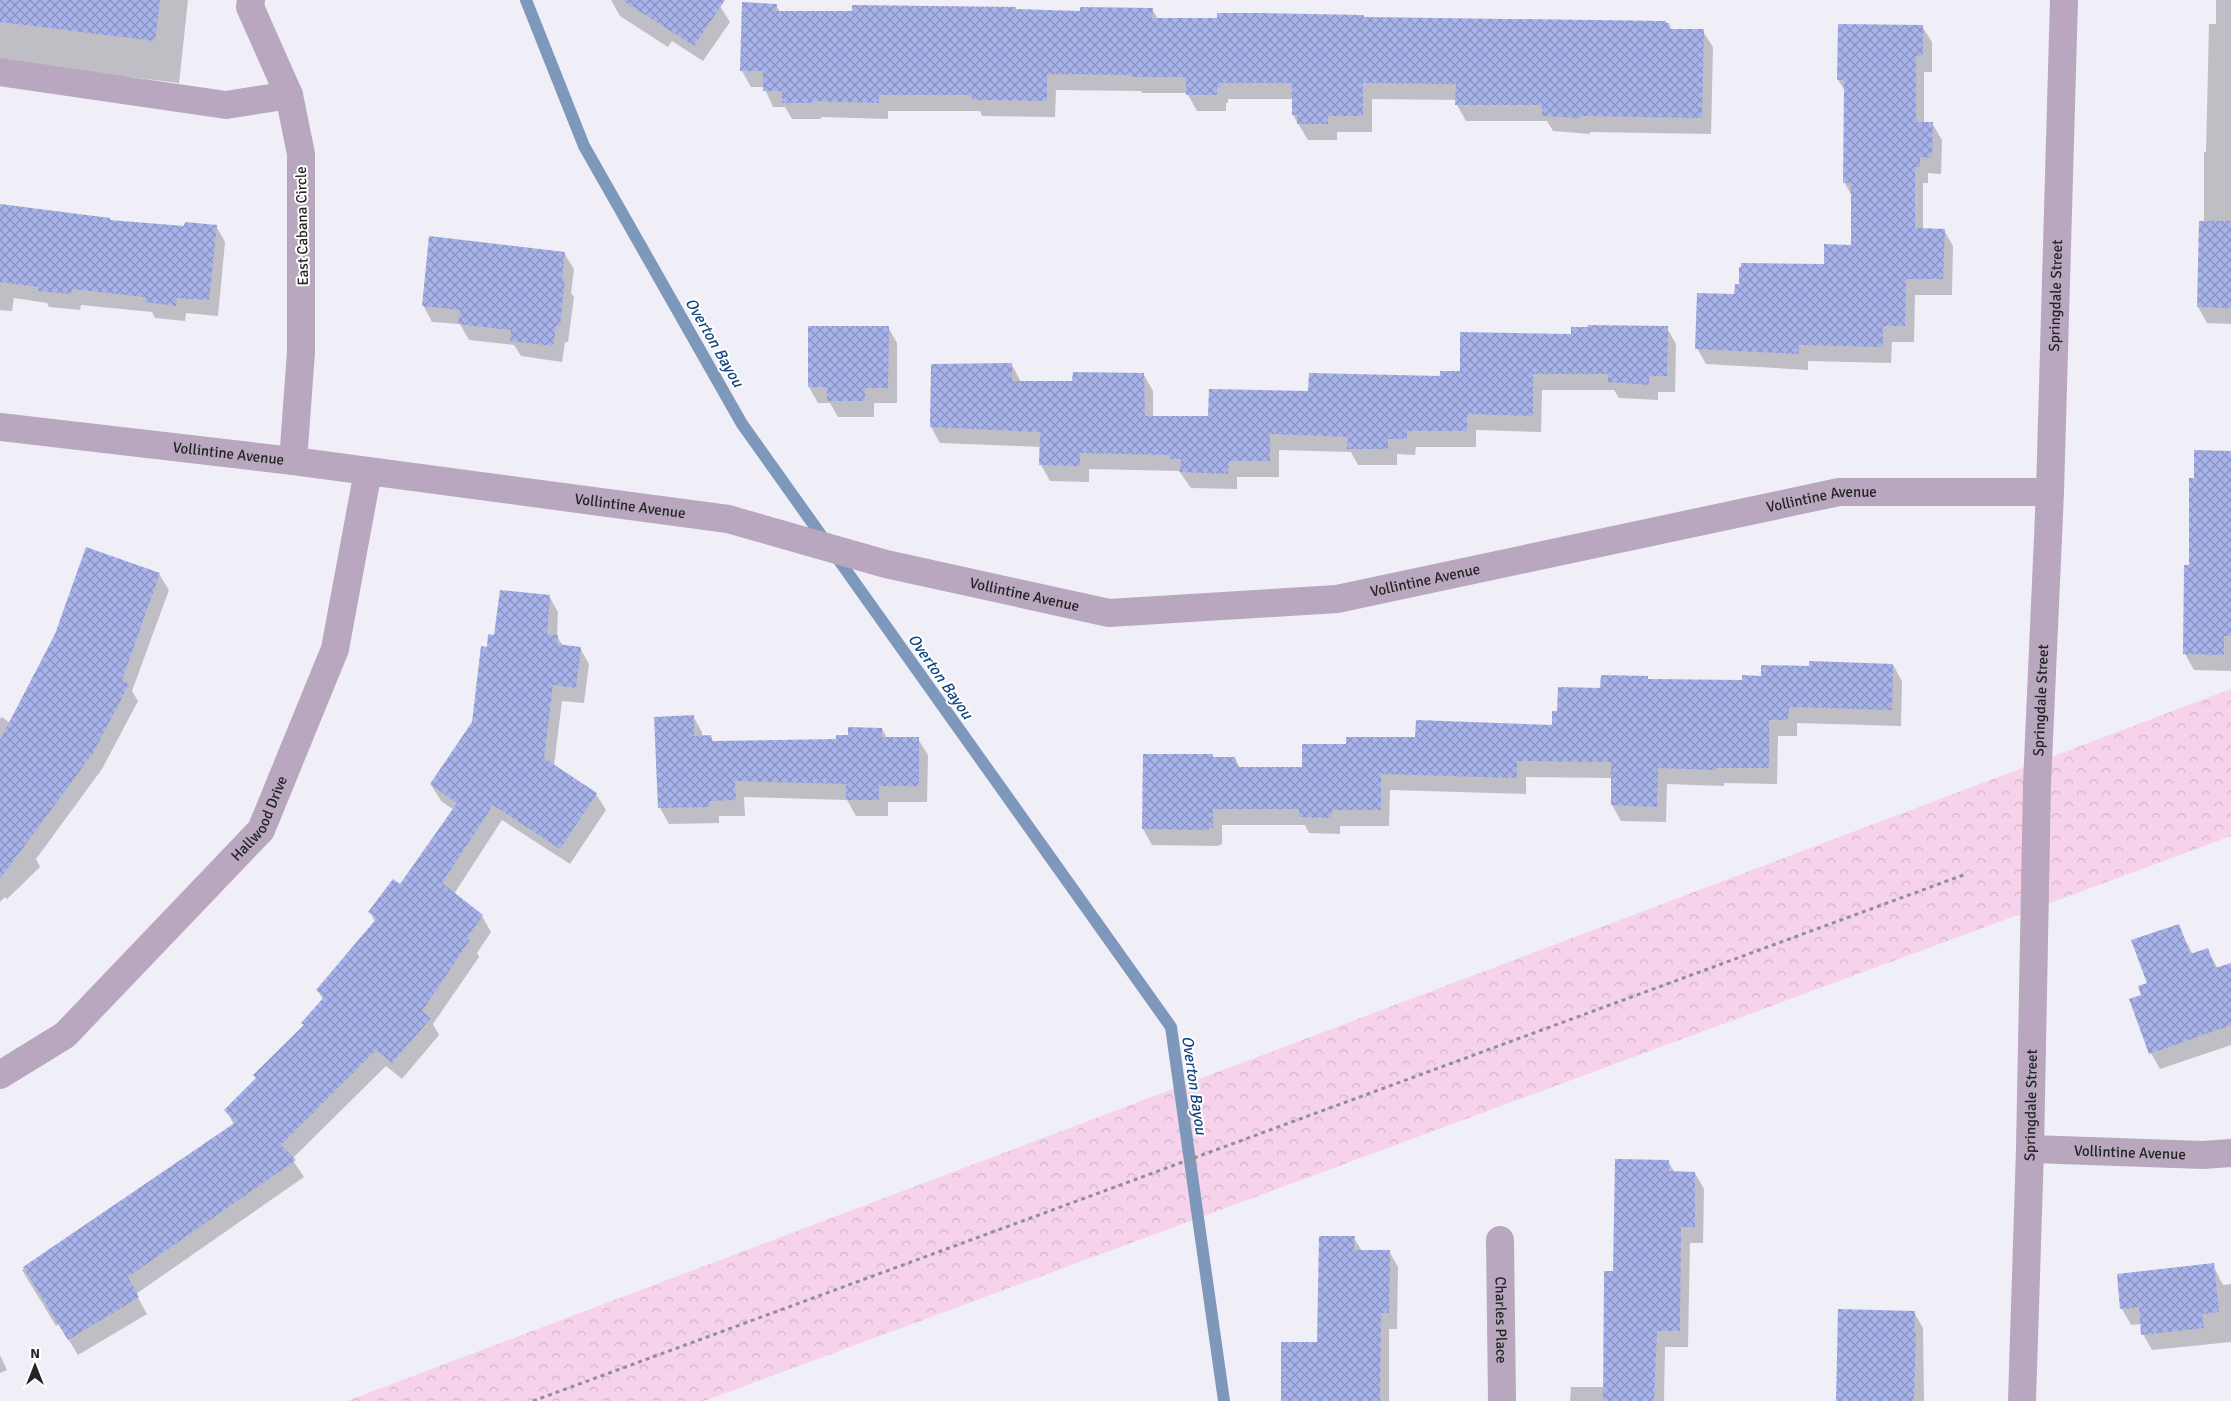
<svg xmlns="http://www.w3.org/2000/svg" width="2231" height="1401" viewBox="0 0 2231 1401" font-family="Signika,sans-serif">
  <defs>
    <pattern id="forest-crowns" width="20" height="18" patternUnits="userSpaceOnUse" patternTransform="scale(1.25)"><rect width="20" height="18" fill="#f6d3eb"/><path d="M2 6a3 3 0 1 1 6 0M12 15a3 3 0 1 1 6 0" fill="none" stroke="#d3b5ca"/></pattern>
    <pattern id="building-cross-hatch" width="8" height="8" patternUnits="userSpaceOnUse" patternTransform="scale(1.25)"><rect width="8" height="8" fill="#a8b3eb"/><path d="M0 0l8 8M0 8l8-8" fill="none" stroke="#8991be"/></pattern>
  </defs>
  <rect width="100%" height="100%" fill="#f0eef7"/>
  <path fill="url(#forest-crowns)" d="M 2231,689 L 2231,836 L 704,1401 L 347,1401 Z"/>
  <path fill="#0003" d="M 0,0 L 188,0 L 179,83 L 0,61 Z
    M 611,0 L 712,0 L 720,6 L 730,22 L 703,61 L 672,41 L 668,47 L 620,16 Z
    M 2216,0 L 2231,0 L 2231,324 L 2207,323 L 2198,307 L 2204,222 L 2204,152 L 2206,152 L 2209,24 L 2216,24 Z
    M 776,5 L 780,12 L 1081,12 L 1152,9 L 1158,19 L 1365,19 L 1669,24 L 1672,30 L 1703,31 L 1713,47 L 1711,134 L 1590,132 L 1590,134 L 1553,131 L 1547,121 L 1466,121 L 1457,105 L 1457,100 L 1372,99 L 1372,132 L 1337,132 L 1337,140 L 1308,140 L 1293,115 L 1293,99 L 1228,99 L 1228,103 L 1226,103 L 1226,111 L 1197,111 L 1187,93 L 1142,93 L 1141,91 L 1056,90 L 1055,117 L 982,116 L 980,111 L 888,111 L 888,119 L 821,117 L 821,119 L 792,119 L 785,107 L 773,107 L 764,87 L 751,87 L 742,71 Z
    M 1922,26 L 1932,42 L 1932,72 L 1924,72 L 1924,123 L 1932,123 L 1942,140 L 1941,174 L 1928,173 L 1928,183 L 1923,183 L 1923,230 L 1944,230 L 1953,246 L 1952,295 L 1915,295 L 1914,342 L 1892,342 L 1891,363 L 1808,361 L 1808,370 L 1706,364 L 1697,348 L 1736,295 L 1825,266 L 1852,246 L 1852,196 L 1844,182 L 1845,91 L 1838,80 Z
    M 0,204 L 110,221 L 185,228 L 216,226 L 225,242 L 218,316 L 186,313 L 185,321 L 155,318 L 152,312 L 81,305 L 80,310 L 49,307 L 47,303 L 14,298 L 12,311 L 0,310 Z
    M 564,253 L 574,269 L 571,293 L 574,297 L 568,342 L 565,342 L 562,362 L 521,356 L 514,345 L 469,340 L 460,324 L 432,322 L 423,305 Z
    M 888,327 L 897,343 L 897,403 L 874,403 L 874,417 L 838,417 L 830,403 L 818,403 L 809,387 Z
    M 1667,328 L 1676,344 L 1675,392 L 1658,392 L 1658,400 L 1619,398 L 1614,390 L 1542,390 L 1541,432 L 1476,430 L 1476,447 L 1416,447 L 1415,455 L 1397,454 L 1397,465 L 1358,465 L 1351,452 L 1279,450 L 1279,477 L 1237,477 L 1237,489 L 1191,488 L 1179,471 L 1089,469 L 1089,482 L 1050,481 L 1041,465 L 1041,447 L 940,443 L 931,427 L 1012,365 L 1021,382 L 1073,382 L 1144,375 L 1153,391 L 1153,417 L 1209,417 L 1309,392 L 1441,377 L 1461,373 L 1572,335 Z
    M 2231,452 L 2231,671 L 2194,670 L 2185,654 L 2196,479 Z
    M 159,574 L 169,590 L 132,691 L 138,701 L 102,769 L 36,859 L 40,867 L 7,899 L 5,897 L 0,902 L 0,719 L 2,717 L 10,723 Z
    M 549,596 L 558,612 L 557,636 L 563,646 L 580,648 L 589,664 L 584,703 L 562,701 L 554,766 L 596,794 L 606,810 L 570,864 L 502,820 L 454,894 L 482,916 L 491,932 L 477,953 L 479,957 L 433,1024 L 439,1035 L 402,1079 L 386,1066 L 292,1159 L 304,1177 L 136,1294 L 147,1314 L 78,1355 L 59,1324 L 56,1326 L 22,1270 L 43,1257 L 234,1125 L 226,1110 L 257,1079 L 304,1025 L 323,1000 L 318,990 L 375,922 L 370,912 L 401,886 L 454,810 L 441,801 L 431,785 L 473,722 L 488,648 L 495,636 Z
    M 1893,665 L 1902,681 L 1901,726 L 1797,723 L 1797,736 L 1778,736 L 1777,784 L 1724,783 L 1724,786 L 1667,784 L 1666,822 L 1621,821 L 1612,805 L 1612,778 L 1526,777 L 1526,794 L 1390,790 L 1389,826 L 1340,826 L 1340,834 L 1309,833 L 1305,825 L 1222,825 L 1222,844 L 1218,846 L 1152,845 L 1143,829 L 1144,755 L 1212,755 L 1214,758 L 1235,758 L 1240,768 L 1303,768 L 1347,745 L 1554,726 L 1559,713 L 1602,689 L 1649,680 L 1743,682 L 1810,667 Z
    M 693,716 L 702,732 L 702,737 L 711,737 L 714,743 L 837,741 L 849,736 L 882,729 L 887,738 L 918,739 L 928,755 L 927,802 L 888,802 L 888,816 L 856,816 L 847,800 L 744,797 L 745,816 L 719,816 L 719,823 L 669,824 L 660,808 Z
    M 2178,925 L 2193,955 L 2207,949 L 2218,969 L 2231,964 L 2231,1045 L 2160,1069 L 2151,1053 L 2142,995 Z
    M 1668,1161 L 1675,1173 L 1695,1173 L 1704,1189 L 1703,1243 L 1690,1243 L 1688,1347 L 1665,1347 L 1664,1401 L 1570,1401 L 1571,1387 L 1604,1387 L 1614,1272 Z
    M 1354,1238 L 1362,1251 L 1389,1251 L 1398,1267 L 1397,1329 L 1389,1329 L 1389,1401 L 1282,1401 L 1318,1343 Z
    M 2213,1265 L 2223,1285 L 2231,1284 L 2231,1342 L 2152,1350 L 2143,1334 L 2142,1324 L 2131,1325 L 2122,1309 Z
    M 1914,1312 L 1923,1328 L 1924,1401 L 1837,1401 Z
    M 0,1355 L 7,1370 L 0,1373 Z"/>
  <g fill="none" stroke-linecap="round" stroke-linejoin="round">
    <path stroke="#7e98bb" stroke-width="12" d="M 526,0 L 584,146 L 742,424 L 1171,1027 L 1224,1401"/>
  </g>
  <path fill="url(#building-cross-hatch)" d="M 0,0 L 160,0 L 155,41 L 0,22 Z
    M 622,0 L 725,0 L 694,46 Z
    M 742,2 L 777,4 L 776,11 L 852,11 L 852,5 L 1016,7 L 1016,9 L 1080,11 L 1080,7 L 1153,8 L 1152,18 L 1217,18 L 1217,13 L 1261,13 L 1364,15 L 1364,17 L 1666,21 L 1666,23 L 1669,23 L 1669,29 L 1704,29 L 1702,118 L 1581,116 L 1581,118 L 1542,116 L 1542,105 L 1455,105 L 1456,84 L 1363,83 L 1363,116 L 1328,116 L 1328,124 L 1297,124 L 1297,115 L 1292,115 L 1292,83 L 1220,83 L 1220,87 L 1217,87 L 1217,95 L 1186,95 L 1186,77 L 1132,77 L 1132,75 L 1047,74 L 1047,101 L 972,100 L 972,95 L 879,95 L 879,103 L 812,101 L 812,103 L 782,103 L 782,91 L 763,91 L 763,71 L 740,71 Z
    M 1838,24 L 1923,25 L 1923,56 L 1916,56 L 1916,119 L 1918,122 L 1933,122 L 1932,158 L 1920,157 L 1920,167 L 1915,167 L 1915,228 L 1945,229 L 1943,279 L 1906,279 L 1905,326 L 1883,326 L 1883,347 L 1799,345 L 1799,354 L 1695,349 L 1697,293 L 1734,294 L 1735,284 L 1739,284 L 1739,267 L 1741,267 L 1741,263 L 1824,264 L 1824,244 L 1851,245 L 1851,183 L 1843,183 L 1844,80 L 1837,80 Z
    M 0,204 L 110,218 L 110,220 L 184,226 L 185,222 L 217,225 L 209,300 L 177,298 L 176,306 L 145,302 L 145,297 L 72,289 L 71,294 L 38,291 L 39,287 L 0,282 Z
    M 2199,221 L 2231,221 L 2231,308 L 2197,307 Z
    M 429,236 L 565,252 L 562,279 L 565,279 L 560,326 L 556,326 L 553,346 L 510,341 L 511,330 L 458,324 L 460,310 L 422,306 Z
    M 1588,325 L 1668,326 L 1667,376 L 1649,376 L 1649,385 L 1608,382 L 1608,374 L 1533,374 L 1533,416 L 1467,414 L 1467,431 L 1407,431 L 1407,439 L 1388,439 L 1388,449 L 1347,449 L 1348,437 L 1270,434 L 1270,461 L 1229,461 L 1228,474 L 1180,472 L 1181,459 L 1170,459 L 1170,455 L 1080,453 L 1080,466 L 1039,465 L 1040,432 L 930,427 L 931,364 L 1012,363 L 1012,381 L 1072,381 L 1073,372 L 1144,373 L 1145,416 L 1208,416 L 1209,389 L 1308,391 L 1309,373 L 1440,376 L 1440,371 L 1460,371 L 1460,332 L 1571,334 L 1571,327 L 1588,327 Z
    M 808,326 L 889,326 L 888,388 L 865,388 L 865,401 L 827,401 L 827,387 L 808,387 Z
    M 2194,450 L 2231,451 L 2231,636 L 2224,636 L 2224,655 L 2183,654 L 2184,565 L 2189,565 L 2189,478 L 2194,478 Z
    M 86,547 L 160,573 L 122,680 L 129,684 L 93,753 L 0,879 L 0,740 L 55,634 Z
    M 500,590 L 550,595 L 547,634 L 558,635 L 557,644 L 581,647 L 576,688 L 553,685 L 544,758 L 597,793 L 560,849 L 493,805 L 442,883 L 483,915 L 467,938 L 470,940 L 422,1011 L 431,1018 L 392,1063 L 376,1050 L 281,1145 L 296,1160 L 128,1277 L 139,1297 L 68,1340 L 23,1267 L 236,1122 L 224,1110 L 256,1078 L 253,1075 L 304,1025 L 301,1023 L 324,997 L 316,990 L 377,918 L 368,912 L 393,879 L 400,884 L 457,803 L 430,784 L 472,722 L 481,646 L 487,647 L 488,634 L 494,635 Z
    M 1809,661 L 1893,664 L 1892,710 L 1789,707 L 1788,720 L 1769,720 L 1769,768 L 1715,768 L 1715,770 L 1658,768 L 1657,807 L 1611,805 L 1611,762 L 1517,761 L 1517,778 L 1381,774 L 1381,810 L 1332,810 L 1331,818 L 1299,817 L 1299,809 L 1213,809 L 1213,828 L 1209,828 L 1209,830 L 1142,829 L 1143,754 L 1213,754 L 1213,757 L 1235,757 L 1237,767 L 1302,767 L 1302,744 L 1346,744 L 1346,737 L 1415,737 L 1416,720 L 1552,725 L 1552,711 L 1557,711 L 1558,687 L 1600,688 L 1601,675 L 1648,676 L 1648,679 L 1742,680 L 1742,675 L 1761,676 L 1761,665 L 1809,666 Z
    M 694,715 L 694,736 L 711,735 L 712,741 L 836,739 L 836,735 L 848,735 L 848,727 L 882,728 L 882,737 L 919,737 L 919,786 L 879,786 L 879,800 L 846,800 L 846,784 L 735,781 L 736,800 L 710,801 L 710,807 L 658,808 L 654,717 Z
    M 2179,924 L 2190,954 L 2208,948 L 2215,968 L 2231,963 L 2231,1025 L 2149,1054 L 2129,999 L 2141,995 L 2138,986 L 2147,983 L 2131,940 Z
    M 1615,1159 L 1669,1160 L 1669,1171 L 1695,1172 L 1695,1227 L 1681,1227 L 1680,1331 L 1657,1331 L 1654,1401 L 1603,1401 L 1604,1271 L 1613,1271 Z
    M 1319,1236 L 1355,1236 L 1354,1250 L 1390,1250 L 1389,1313 L 1381,1313 L 1380,1401 L 1281,1401 L 1281,1342 L 1317,1342 Z
    M 2214,1263 L 2219,1312 L 2202,1314 L 2204,1328 L 2141,1335 L 2139,1307 L 2120,1309 L 2117,1274 Z
    M 1838,1309 L 1915,1311 L 1914,1331 L 1916,1331 L 1914,1401 L 1836,1401 Z"/>
  <g fill="none" stroke-linecap="round" stroke-linejoin="round">
    <path stroke="#908f95" stroke-width="3" stroke-dasharray="4 4" stroke-linecap="butt" d="M 533,1401 L 1966,874"/>
    <g stroke="#b8a7be" stroke-width="28">
      <path d="M 251,0 L 250,7 L 289,95 L 301,154 L 301,352 L 293,461"/>
      <path d="M 0,72 L 226,105 L 289,95"/>
      <path id="s1" d="M 0,1075 L 65,1035 L 261,830 L 335,649 L 368,471"/>
      <path id="s2" d="M 2030,1149 L 2203,1155 L 2231,1153"/>
      <path id="s3" d="M 1500,1240 L 1502,1401"/>
    </g>
    <g stroke="#b8a7be" stroke-width="28">
      <path id="s4" d="M 0,427 L 293,461 L 728,519 L 886,564 L 1109,613 L 1337,599 L 1839,492 L 2050,492"/>
      <path id="s5" d="M 2022,1401 L 2030,1149 L 2037,784 L 2050,492 L 2064,0"/>
    </g>
  </g>
  <g text-anchor="middle" stroke-width="4" stroke-linejoin="round" paint-order="stroke">
    <g font-size="15" fill="#242427" stroke="#fff">
      <text transform="translate(302 226) rotate(-91)" y="5">East Cabana Circle</text>
      <text dy="5" stroke="none"><textPath href="#s5" startOffset="1106">Springdale Street</textPath></text>
      <text dy="5" stroke="none"><textPath href="#s4" startOffset="230">Vollintine Avenue</textPath></text>
      <text dy="5" stroke="none"><textPath href="#s4" startOffset="1850">Vollintine Avenue</textPath></text>
      <text dy="5" stroke="none"><textPath href="#s4" startOffset="635">Vollintine Avenue</textPath></text>
      <text dy="5" stroke="none"><textPath href="#s4" startOffset="1445">Vollintine Avenue</textPath></text>
      <text dy="5" stroke="none"><textPath href="#s4" startOffset="1040">Vollintine Avenue</textPath></text>
      <text dy="5" stroke="none"><textPath href="#s5" startOffset="701">Springdale Street</textPath></text>
      <text dy="5" stroke="none"><textPath href="#s1" startOffset="369">Hallwood Drive</textPath></text>
      <text dy="5" stroke="none"><textPath href="#s5" startOffset="296">Springdale Street</textPath></text>
      <text dy="5" stroke="none"><textPath href="#s2" startOffset="100">Vollintine Avenue</textPath></text>
      <text dy="5" stroke="none"><textPath href="#s3" startOffset="80">Charles Place</textPath></text>
    </g>
    <g font-size="16" font-style="italic" fill="#164781" stroke="#fff">
      <text transform="translate(715 342) rotate(60)" y="6">Overton Bayou</text>
      <text transform="translate(941 676) rotate(55)" y="6">Overton Bayou</text>
      <text transform="translate(1195 1085) rotate(82)" y="6">Overton Bayou</text>
    </g>
  </g>
  <g transform="translate(35 1366)" stroke="#ffffff" stroke-width="4" paint-order="stroke">
  <path d="M0-4L9 19L0 12L-9 19Z" fill="#242427"/>
  <text y="-8" font-size="14" font-weight="bold" text-anchor="middle" fill="#242427">N</text>
  </g>
</svg>
